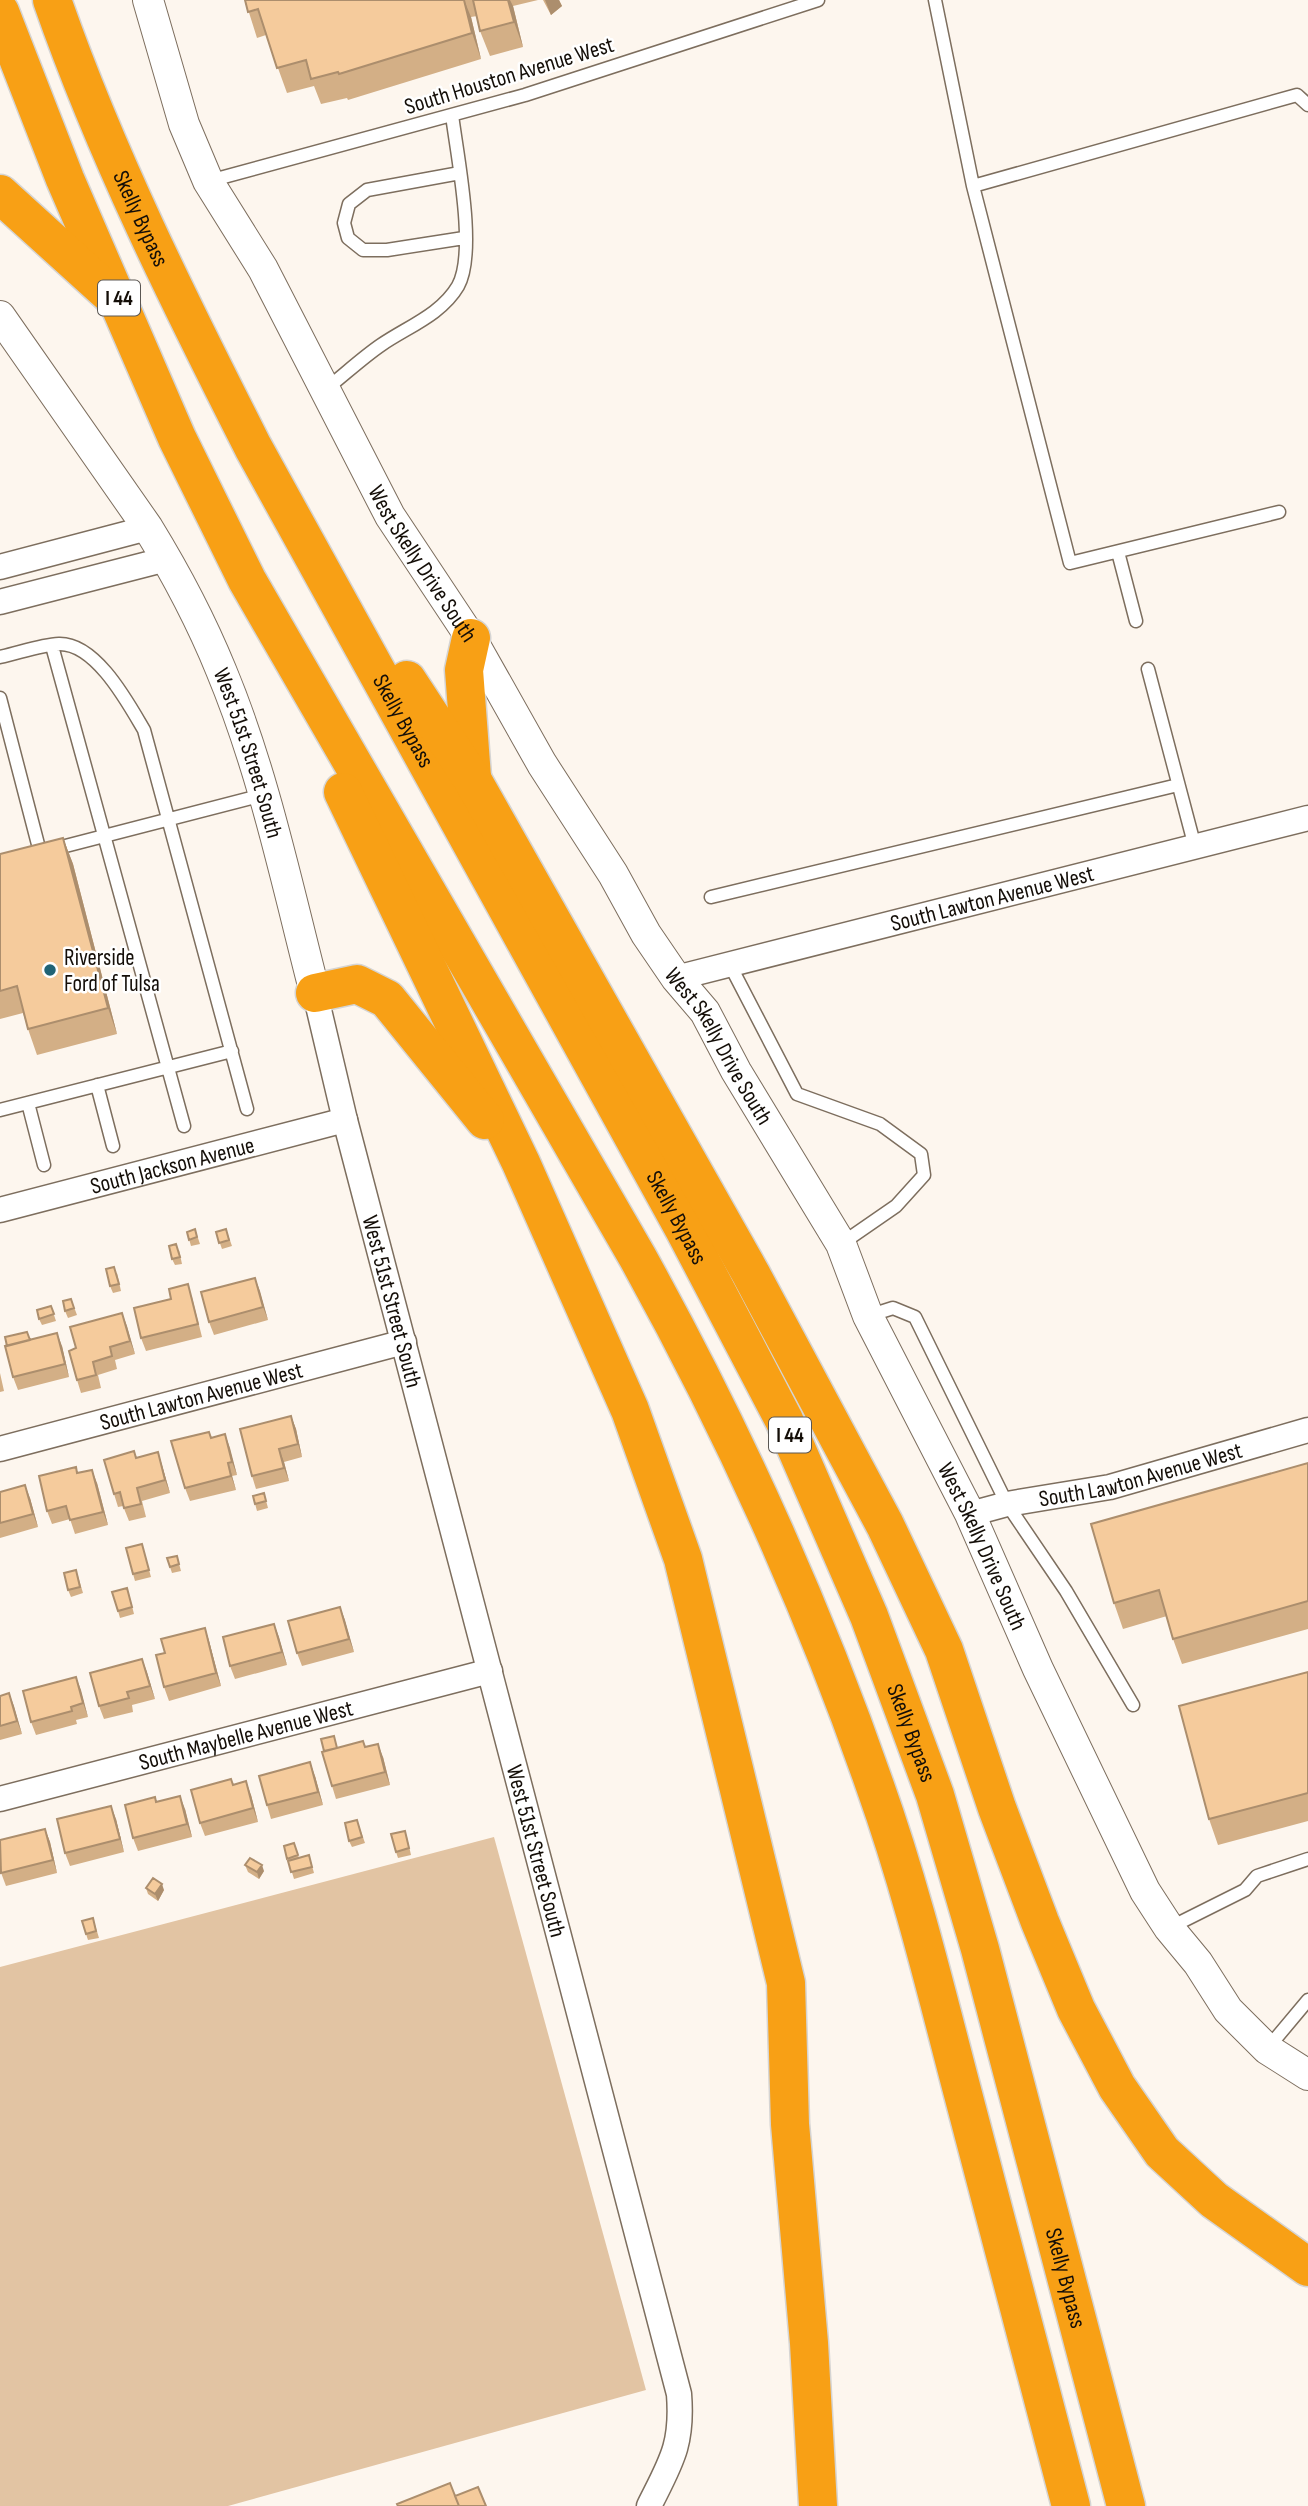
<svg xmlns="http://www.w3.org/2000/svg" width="1308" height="2506" viewBox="0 0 1308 2506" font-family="'Sofia Sans Condensed',sans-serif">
  <rect width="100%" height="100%" fill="#fdf6ee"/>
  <path fill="#e2c4a3" d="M 494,1837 L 646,2390 L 228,2506 L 0,2506 L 0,1967 Z"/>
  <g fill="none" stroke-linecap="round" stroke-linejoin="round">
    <defs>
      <path id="service" d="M 935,0 L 973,186 L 1070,563 L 1279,512
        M 460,173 L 367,190 L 349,204 L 344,223 L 348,238 L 363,250 L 387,250 L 464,238
        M 209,181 L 525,95 L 818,0
        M 973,186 L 1297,95 L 1308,105
        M 326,389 C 344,375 362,358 381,345 C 407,327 441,315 458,286 C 477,252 457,155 452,115
        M 1118,552 L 1136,621
        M 52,646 L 184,1126
        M 0,657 C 19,653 40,645 59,644 C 96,643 128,703 144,730 L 247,1109
        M 1148,669 L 1195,847
        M 0,698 L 40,852
        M 50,850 L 263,795
        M 711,897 L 1178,785
        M 730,965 L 797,1094 L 880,1124 L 921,1154 L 924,1175 L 896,1206 L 841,1244
        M 97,1085 L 113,1146
        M 28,1103 L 44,1165
        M 0,1110 L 232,1051
        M 868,1316 L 893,1308 L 915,1317 L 1007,1504 L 1066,1591 L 1133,1705
        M 1169,1928 L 1245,1890 L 1257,1876 L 1308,1859
        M 1267,2049 L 1308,2000"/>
      <g id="minor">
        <path d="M 0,567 L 148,528"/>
        <path d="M 0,602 L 167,559"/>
        <path id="s1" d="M 676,978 L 1308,818"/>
        <path id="s2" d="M 315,993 L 345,1120 L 679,2394 C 683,2445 671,2462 649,2506"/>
        <path id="s3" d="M 0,1210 L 345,1120"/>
        <path id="s4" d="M 0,1449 L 404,1342"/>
        <path id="s5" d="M 970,1514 L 1007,1504 L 1110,1487 L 1308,1430"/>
        <path id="s6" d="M 0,1799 L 490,1671"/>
      </g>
      <g id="tertiary">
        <path id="s7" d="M 148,0 L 184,124 L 208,181 L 263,269 L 390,516 L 471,638 L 542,764 L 613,874 L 646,934 L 676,978 L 705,1012 L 736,1071 L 841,1244 L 868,1316 L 970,1514 L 1038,1669 L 1145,1891 L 1169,1928 L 1198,1963 L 1228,2010 L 1267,2049 L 1308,2075"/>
        <path id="s8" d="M 0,316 L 148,528 C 175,572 201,621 221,670 C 264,773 287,885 315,993"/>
      </g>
      <g id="motorway">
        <path id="s9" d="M 52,0 C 106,155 179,301 253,447 L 684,1229 L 784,1420 L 869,1616 L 935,1795 L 980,1949 L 1126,2506"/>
        <path d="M 0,12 L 65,179 L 177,438 L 247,580 L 638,1258 C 732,1428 812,1604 875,1786 C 911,1887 936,1991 963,2094 C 999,2231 1035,2369 1071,2506"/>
        <path d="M 0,194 L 110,294"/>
        <path d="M 471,638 L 464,670 L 472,777"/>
        <path d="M 407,680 L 472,779 L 751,1274 L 885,1525 L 944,1650 L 997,1808 L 1040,1922 L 1076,2009 L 1117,2087 L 1162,2152 L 1214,2200 L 1308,2267"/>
        <path d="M 343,792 L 521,1163 L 630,1410 L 683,1559 L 786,1983 L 790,2124 L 809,2343 L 818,2506"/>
        <path d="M 315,993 L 357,984 L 387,999 L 485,1120"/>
      </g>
    </defs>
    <use href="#service" stroke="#7d6e5e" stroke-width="15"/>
    <use href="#minor" stroke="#7d6e5e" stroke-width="27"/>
    <use href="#tertiary" stroke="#7d6e5e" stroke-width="32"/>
    <use href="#motorway" stroke="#d5d4d3" stroke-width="41"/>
    <use href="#service" stroke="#fff" stroke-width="12"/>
    <use href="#minor" stroke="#fff" stroke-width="24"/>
    <use href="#tertiary" stroke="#fff" stroke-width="30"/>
    <use href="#motorway" stroke="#f8a015" stroke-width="38"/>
  </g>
  <path fill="#d3af86" d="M 245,0 L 538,0 L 513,6 L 523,47 L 490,56 L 480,31 L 477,16 L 471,17 L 481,59 L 348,100 L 347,98 L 321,104 L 314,86 L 287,93 L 266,35 L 257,38 Z
    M 543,0 L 559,0 L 562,6 L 551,15 Z
    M 63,838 L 73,864 L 117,1034 L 37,1055 L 28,1029 L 23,1013 L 0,1019 L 0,854 Z
    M 195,1229 L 200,1244 L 191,1246 L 187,1232 Z
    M 226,1229 L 232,1246 L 222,1249 L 216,1232 Z
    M 179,1250 L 182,1264 L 175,1265 L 172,1259 Z
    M 117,1273 L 121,1291 L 113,1293 L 110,1286 Z
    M 255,1278 L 268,1320 L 214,1335 L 209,1322 Z
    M 192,1297 L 202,1337 L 146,1351 L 141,1338 Z
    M 71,1299 L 77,1315 L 68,1318 L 65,1311 Z
    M 51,1306 L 56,1321 L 42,1325 L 39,1319 Z
    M 122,1313 L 135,1354 L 115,1360 L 117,1369 L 98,1375 L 101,1388 L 81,1393 L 77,1380 L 76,1348 Z
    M 30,1340 L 62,1346 L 69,1377 L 18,1390 L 13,1377 L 7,1346 Z
    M 0,1373 L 4,1391 L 0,1392 Z
    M 291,1416 L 296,1429 L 302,1457 L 284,1462 L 289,1481 L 256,1489 L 252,1476 Z
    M 225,1434 L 237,1475 L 232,1476 L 236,1490 L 190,1501 L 185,1488 L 212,1438 Z
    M 158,1452 L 170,1493 L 142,1501 L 146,1517 L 129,1521 L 123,1506 L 118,1507 L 114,1494 L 137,1458 Z
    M 1308,1463 L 1308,1629 L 1182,1664 L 1173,1639 L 1167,1616 L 1123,1629 L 1114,1603 Z
    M 78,1473 L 97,1483 L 108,1525 L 75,1534 L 70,1519 L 52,1524 L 47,1511 Z
    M 0,1492 L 30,1498 L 38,1527 L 0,1538 Z
    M 264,1493 L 268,1508 L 257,1511 L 253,1496 Z
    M 142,1544 L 151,1577 L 135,1581 L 133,1574 Z
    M 177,1556 L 181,1571 L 172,1573 L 167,1558 Z
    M 78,1576 L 83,1593 L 71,1597 L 68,1590 Z
    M 129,1594 L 134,1614 L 120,1618 L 118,1611 Z
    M 340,1607 L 354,1652 L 302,1666 L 297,1653 Z
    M 274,1624 L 287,1665 L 235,1679 L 230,1666 Z
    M 205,1628 L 209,1641 L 221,1686 L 169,1701 L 164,1687 L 165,1653 Z
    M 142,1659 L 155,1699 L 132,1705 L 133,1712 L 104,1719 L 99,1706 Z
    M 1308,1672 L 1308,1821 L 1218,1845 L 1209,1819 Z
    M 76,1677 L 88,1717 L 76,1720 L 77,1724 L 36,1735 L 31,1722 Z
    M 9,1693 L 22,1734 L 0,1740 L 0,1696 Z
    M 365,1747 L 383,1757 L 390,1785 L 336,1799 L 332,1786 L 338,1748 Z
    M 315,1776 L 323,1805 L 271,1819 L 267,1805 Z
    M 234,1785 L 251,1795 L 258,1822 L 205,1836 L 200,1823 Z
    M 157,1802 L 185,1809 L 192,1837 L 138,1851 L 133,1838 Z
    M 116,1819 L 124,1852 L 70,1866 L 65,1853 Z
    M 357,1820 L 365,1843 L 352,1847 L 349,1841 Z
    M 45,1829 L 50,1842 L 57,1873 L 6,1886 L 0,1870 Z
    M 407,1837 L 411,1855 L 398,1858 L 396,1852 Z
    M 294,1843 L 299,1858 L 311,1862 L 314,1873 L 294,1879 L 284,1846 Z
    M 245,1865 L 264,1871 L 259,1879 L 248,1872 Z
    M 146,1888 L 164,1890 L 158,1901 L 148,1894 Z
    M 93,1918 L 99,1938 L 88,1940 L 86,1934 Z"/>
  <path fill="#ac8e6d" d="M 464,0 L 471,17 L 481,59 L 472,33 Z
    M 508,0 L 510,0 L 513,6 L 523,47 L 514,22 Z
    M 545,0 L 559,0 L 562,6 L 551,15 Z
    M 63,838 L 73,864 L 117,1034 L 108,1008 Z
    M 255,1278 L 260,1291 L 268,1320 L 263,1307 Z
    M 122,1313 L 127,1326 L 135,1354 L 130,1341 Z
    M 57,1333 L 62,1346 L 69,1377 L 65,1364 Z
    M 291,1416 L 296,1429 L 302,1457 L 298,1444 Z
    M 225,1434 L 230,1448 L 237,1475 L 232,1462 Z
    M 279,1449 L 284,1462 L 289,1481 L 284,1468 Z
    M 158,1452 L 162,1465 L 170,1493 L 165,1480 Z
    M 228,1463 L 232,1476 L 236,1490 L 231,1476 Z
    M 92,1470 L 97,1483 L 108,1525 L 103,1512 Z
    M 25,1485 L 30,1498 L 38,1527 L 33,1514 Z
    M 340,1607 L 345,1620 L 354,1652 L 349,1639 Z
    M 274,1624 L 279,1637 L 287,1665 L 282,1652 Z
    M 205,1628 L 209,1641 L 221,1686 L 216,1673 Z
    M 142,1659 L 147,1672 L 155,1699 L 150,1686 Z
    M 76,1677 L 81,1690 L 88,1717 L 83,1703 Z
    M 9,1693 L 14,1706 L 22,1734 L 17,1721 Z
    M 378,1744 L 383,1757 L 390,1785 L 385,1772 Z
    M 310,1762 L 315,1776 L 323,1805 L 318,1792 Z
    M 246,1781 L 251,1795 L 258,1822 L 253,1808 Z
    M 180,1796 L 185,1809 L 192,1837 L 187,1824 Z
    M 111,1806 L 116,1819 L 124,1852 L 120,1839 Z
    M 45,1829 L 50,1842 L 57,1873 L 53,1860 Z
    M 262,1865 L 264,1871 L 259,1879 L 257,1872 Z
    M 162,1884 L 164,1890 L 158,1901 L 155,1894 Z"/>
  <path fill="#f5cb9c" stroke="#ac8e6d" stroke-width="2" d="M 245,0 L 464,0 L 472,33 L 339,74 L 338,72 L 311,79 L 306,60 L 277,68 L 258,9 L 248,12 Z
    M 473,0 L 508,0 L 514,22 L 480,31 Z
    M 63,838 L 108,1008 L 28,1029 L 17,986 L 0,991 L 0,854 Z
    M 195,1229 L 197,1237 L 189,1240 L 187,1232 Z
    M 226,1229 L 229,1240 L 219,1243 L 216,1232 Z
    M 176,1244 L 180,1257 L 172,1259 L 169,1246 Z
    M 114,1267 L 119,1284 L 110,1286 L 106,1269 Z
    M 255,1278 L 263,1307 L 209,1322 L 201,1292 Z
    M 188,1284 L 198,1324 L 141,1338 L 134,1308 L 171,1299 L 169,1289 Z
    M 71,1299 L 74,1308 L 65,1311 L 63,1301 Z
    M 51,1306 L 54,1314 L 39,1319 L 37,1310 Z
    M 122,1313 L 130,1341 L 110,1347 L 112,1356 L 93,1362 L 96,1375 L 77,1380 L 69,1351 L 76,1348 L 70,1327 Z
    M 27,1332 L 30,1340 L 7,1346 L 5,1337 Z
    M 57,1333 L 65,1364 L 13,1377 L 5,1346 Z
    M 291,1416 L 298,1444 L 279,1449 L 284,1468 L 252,1476 L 240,1429 Z
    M 209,1432 L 211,1438 L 225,1434 L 232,1462 L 228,1463 L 231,1476 L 185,1488 L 171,1441 Z
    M 134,1451 L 136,1458 L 158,1452 L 165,1480 L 137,1488 L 141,1504 L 124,1508 L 120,1492 L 114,1494 L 104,1460 Z
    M 1308,1463 L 1308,1601 L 1173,1639 L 1159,1590 L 1114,1603 L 1091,1524 Z
    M 76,1467 L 77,1473 L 92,1470 L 103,1512 L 70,1520 L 66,1506 L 47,1511 L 39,1476 Z
    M 25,1485 L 33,1514 L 0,1523 L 0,1492 Z
    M 264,1493 L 266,1501 L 255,1504 L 253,1496 Z
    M 142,1544 L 149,1570 L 133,1574 L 126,1548 Z
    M 177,1556 L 179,1564 L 170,1567 L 167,1558 Z
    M 76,1570 L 80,1587 L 68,1590 L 64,1573 Z
    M 127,1588 L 132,1607 L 118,1611 L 112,1592 Z
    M 340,1607 L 349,1639 L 297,1653 L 288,1621 Z
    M 274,1624 L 282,1652 L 230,1666 L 223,1637 Z
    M 205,1628 L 216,1673 L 164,1687 L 156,1655 L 165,1653 L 161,1639 Z
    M 142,1659 L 150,1686 L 127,1692 L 129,1698 L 99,1706 L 90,1673 Z
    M 1308,1672 L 1308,1793 L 1209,1819 L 1179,1706 Z
    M 76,1677 L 83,1703 L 71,1707 L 72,1711 L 31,1722 L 23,1691 Z
    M 9,1693 L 17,1721 L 0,1726 L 0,1696 Z
    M 334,1736 L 337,1748 L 324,1751 L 321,1739 Z
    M 363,1741 L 365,1747 L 378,1744 L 385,1772 L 332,1786 L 322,1752 Z
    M 310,1762 L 318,1792 L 267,1805 L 259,1776 Z
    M 231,1779 L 233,1785 L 246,1781 L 253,1808 L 200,1823 L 191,1790 Z
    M 180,1796 L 187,1824 L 133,1838 L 125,1805 L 155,1797 L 156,1802 Z
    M 111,1806 L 120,1839 L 65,1853 L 57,1819 Z
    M 357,1820 L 362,1837 L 349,1841 L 345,1823 Z
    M 45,1829 L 53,1860 L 1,1873 L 0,1840 Z
    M 405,1831 L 409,1848 L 396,1852 L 391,1834 Z
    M 294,1843 L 298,1855 L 287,1859 L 284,1846 Z
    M 309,1855 L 312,1867 L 291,1872 L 288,1861 Z
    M 250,1858 L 262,1865 L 257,1872 L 245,1865 Z
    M 153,1878 L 162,1884 L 155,1894 L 146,1888 Z
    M 93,1918 L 96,1931 L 86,1934 L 82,1921 Z
    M 450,2483 L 459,2506 L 398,2506 L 397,2504 Z
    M 478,2487 L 486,2506 L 459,2506 L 455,2496 Z"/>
  <circle fill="#206375" stroke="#fff" stroke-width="2.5" cx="50" cy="970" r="7"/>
  <g text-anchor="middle" stroke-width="5" stroke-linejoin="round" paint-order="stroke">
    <g fill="#fff" stroke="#5a5652" stroke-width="2">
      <rect x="98" y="280.5" width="42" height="35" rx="5"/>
      <rect x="769" y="1417.5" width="42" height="35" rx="5"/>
    </g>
    <g font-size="21" font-weight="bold" fill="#140e08">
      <text x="119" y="305">I 44</text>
      <text x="790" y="1442">I 44</text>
    </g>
    <g font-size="23" fill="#140e08" stroke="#fff">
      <text transform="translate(509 75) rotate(-17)" y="8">South Houston Avenue West</text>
      <text dy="8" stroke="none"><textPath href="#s9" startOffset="236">Skelly Bypass</textPath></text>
      <text dy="8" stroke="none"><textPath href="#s7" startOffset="630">West Skelly Drive South</textPath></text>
      <text dy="8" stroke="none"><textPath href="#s9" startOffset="803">Skelly Bypass</textPath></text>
      <text dy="8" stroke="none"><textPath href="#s8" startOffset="506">West 51st Street South</textPath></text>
      <text dy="8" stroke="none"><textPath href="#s1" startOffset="326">South Lawton Avenue West</textPath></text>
      <text dy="8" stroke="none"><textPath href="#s7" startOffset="1197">West Skelly Drive South</textPath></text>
      <text dy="8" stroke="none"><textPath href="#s3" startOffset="178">South Jackson Avenue</textPath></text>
      <text dy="8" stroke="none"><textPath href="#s9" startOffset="1370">Skelly Bypass</textPath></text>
      <text dy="8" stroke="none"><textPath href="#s2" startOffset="318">West 51st Street South</textPath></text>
      <text dy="8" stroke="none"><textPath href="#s4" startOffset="208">South Lawton Avenue West</textPath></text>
      <text dy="8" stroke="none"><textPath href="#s5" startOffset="175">South Lawton Avenue West</textPath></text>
      <text dy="8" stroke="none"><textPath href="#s7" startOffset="1764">West Skelly Drive South</textPath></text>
      <text dy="8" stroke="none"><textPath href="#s9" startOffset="1937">Skelly Bypass</textPath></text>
      <text dy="8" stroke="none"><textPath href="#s6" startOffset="254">South Maybelle Avenue West</textPath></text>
      <text dy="8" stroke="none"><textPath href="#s2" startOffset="886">West 51st Street South</textPath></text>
      <text dy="8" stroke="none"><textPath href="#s9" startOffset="2504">Skelly Bypass</textPath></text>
    </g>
    <g font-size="23" fill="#140e08" stroke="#fff" text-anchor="start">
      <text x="64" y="965">Riverside<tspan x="64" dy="26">Ford of Tulsa</tspan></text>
    </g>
  </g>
</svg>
